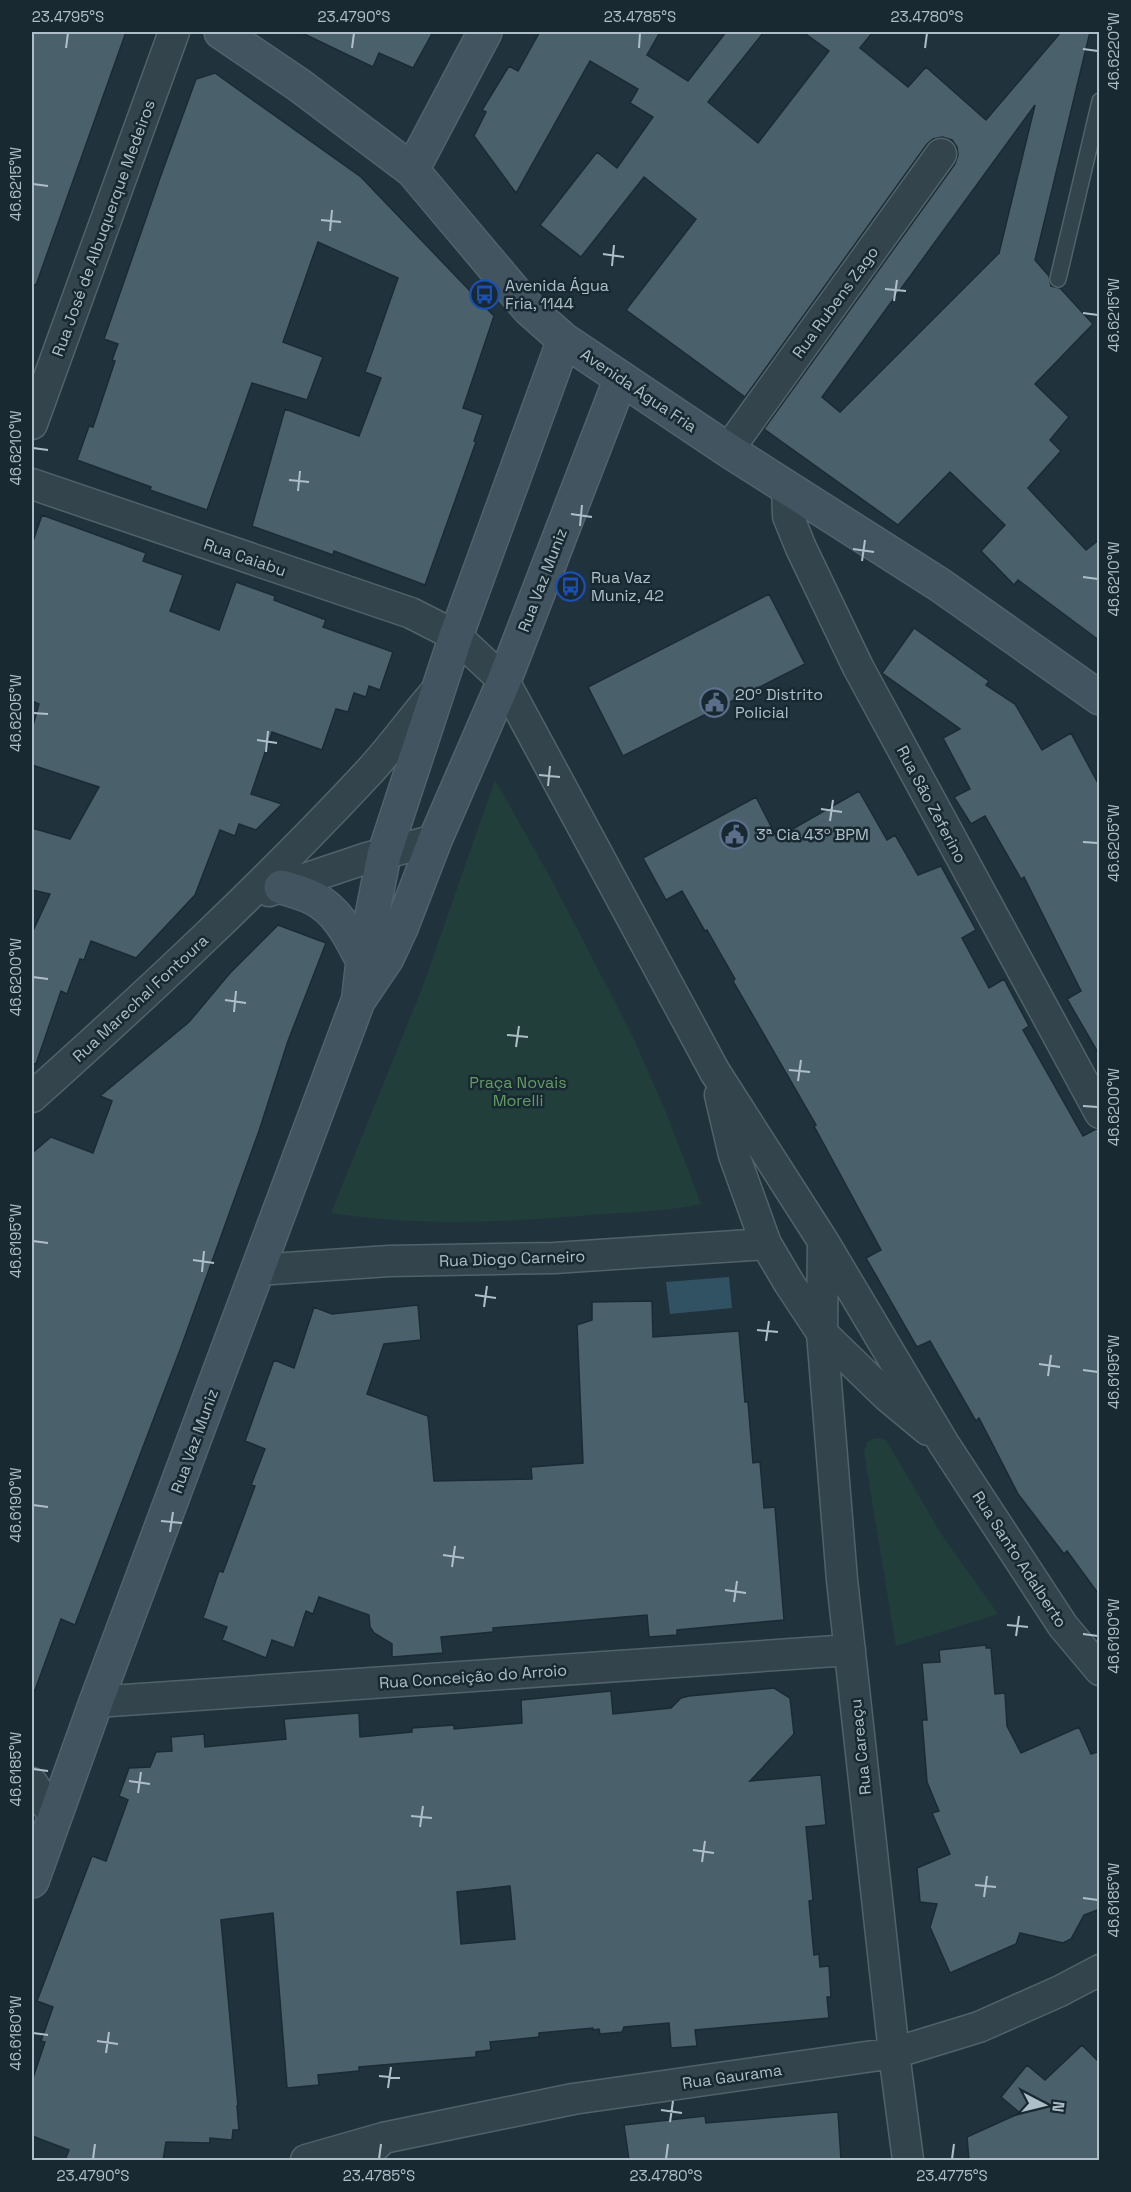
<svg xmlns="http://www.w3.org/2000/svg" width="1131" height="2192" viewBox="0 0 1131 2192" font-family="'Space Grotesk',sans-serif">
  <rect width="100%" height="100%" fill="#20333d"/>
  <path fill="#223e3b" d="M 495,780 L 551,879 L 633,1037 L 667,1115 L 701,1204 C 669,1211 634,1212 601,1214 C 512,1222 420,1227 331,1213 L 423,986 Z
    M 880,1438 L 886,1440 L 941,1534 L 998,1614 L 896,1646 L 864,1452 L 867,1442 L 873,1439 Z"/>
  <path fill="#315263" d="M 729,1277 L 732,1308 L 670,1314 L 666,1282 Z"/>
  <path fill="#4a606b" stroke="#1b2b34" stroke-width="1.5" fill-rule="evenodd" d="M 32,32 L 126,32 L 36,285 L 32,284 Z
    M 300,32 L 433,32 L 413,68 L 379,53 L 373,67 Z
    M 537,32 L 660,32 L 647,55 L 688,81 L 726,32 L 764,32 L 708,102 L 758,143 L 829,51 L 803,32 L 873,32 L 860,48 L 908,87 L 926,67 L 986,120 L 1061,32 L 1090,32 L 1035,260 L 1049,276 L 1051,286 L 1060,288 L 1093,324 L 1035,384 L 1069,417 L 1050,440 L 1061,451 L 1028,488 L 1086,550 L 1100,539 L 1100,641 L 1018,580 L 1014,585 L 981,551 L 1005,525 L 950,472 L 898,525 L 764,429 L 955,164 L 958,155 L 957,147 L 952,140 L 942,137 L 933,139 L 927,144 L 745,397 L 626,310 L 696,219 L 644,177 L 581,257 L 540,225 L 597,152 L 617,168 L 653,117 L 630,103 L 638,89 L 590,61 L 516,193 L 474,136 L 486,112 L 482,110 L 509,66 L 518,71 L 539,33 ZM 1035,105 L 999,253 L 840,412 L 822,397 Z
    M 215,73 L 361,177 L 494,316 L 463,408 L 483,415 L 474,441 L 476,442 L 425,585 L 334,551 L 333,555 L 252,526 L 285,409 L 359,436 L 381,378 L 365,372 L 398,278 L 318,242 L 283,342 L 323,357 L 307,400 L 252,383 L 207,510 L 150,490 L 151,487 L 77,460 L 89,426 L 93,427 L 115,361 L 112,360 L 118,344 L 104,339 L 161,175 L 196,79 Z
    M 42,515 L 146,553 L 143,561 L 183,575 L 170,611 L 219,630 L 236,582 L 275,596 L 274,600 L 326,620 L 323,627 L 393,652 L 380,690 L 369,686 L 366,697 L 354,693 L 348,712 L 336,709 L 322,750 L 272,732 L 251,794 L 282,804 L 256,830 L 239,824 L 235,836 L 220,830 L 195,895 L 136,958 L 91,941 L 84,960 L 80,959 L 67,994 L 61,991 L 36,1064 L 32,1063 L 32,933 L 50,894 L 32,890 L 32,828 L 70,839 L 99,787 L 32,765 L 32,729 L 39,704 L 32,701 L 32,544 Z
    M 769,594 L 805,664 L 623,756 L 588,687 Z
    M 914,628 L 989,681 L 986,685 L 1015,704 L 1042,750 L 1071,733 L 1100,787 L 1100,1056 L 1067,999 L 1081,991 L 1024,877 L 1021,879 L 985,816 L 971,824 L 954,797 L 970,789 L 943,738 L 960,729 L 882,673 Z
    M 859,791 L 887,840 L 895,835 L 918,875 L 941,866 L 976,930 L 962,938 L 989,988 L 1004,979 L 1029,1026 L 1023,1030 L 1083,1136 L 1096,1129 L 1100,1130 L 1100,1596 L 1067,1551 L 1064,1554 L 1018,1494 L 979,1418 L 976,1421 L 930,1341 L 917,1347 L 866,1258 L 881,1250 L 814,1126 L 816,1125 L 733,981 L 735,979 L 707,930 L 705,931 L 682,891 L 666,900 L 643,858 L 756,797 L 777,838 Z
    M 278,925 L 326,943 L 288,1041 L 259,1131 L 180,1350 L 75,1625 L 61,1619 L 35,1690 L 32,1690 L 32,1153 L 51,1137 L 93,1153 L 112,1101 L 100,1096 L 189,1022 L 230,973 Z
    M 652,1301 L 653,1337 L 739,1331 L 745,1402 L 748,1402 L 753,1463 L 760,1462 L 764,1508 L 775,1507 L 784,1620 L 677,1630 L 677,1635 L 649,1637 L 647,1615 L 493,1628 L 493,1632 L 441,1637 L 443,1653 L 392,1657 L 392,1644 L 374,1633 L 370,1627 L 369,1615 L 319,1597 L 313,1614 L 306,1611 L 294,1648 L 272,1640 L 266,1658 L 222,1640 L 227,1627 L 203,1618 L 219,1571 L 223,1572 L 255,1486 L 251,1485 L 265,1449 L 245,1441 L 274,1360 L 294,1368 L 314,1307 L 332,1314 L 418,1305 L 421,1340 L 384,1344 L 367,1394 L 428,1416 L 434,1481 L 532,1479 L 531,1467 L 583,1463 L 577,1325 L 592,1320 L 592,1302 Z
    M 986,1645 L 986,1648 L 991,1648 L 995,1694 L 1005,1693 L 1007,1726 L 1021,1753 L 1079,1727 L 1091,1754 L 1100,1751 L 1100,1909 L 1084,1915 L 1071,1939 L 1063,1943 L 1020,1933 L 1016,1944 L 950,1973 L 930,1927 L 937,1904 L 920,1902 L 917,1868 L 950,1854 L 932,1813 L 939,1811 L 927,1782 L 922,1720 L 927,1720 L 922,1663 L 940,1662 L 939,1650 Z
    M 774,1688 L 790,1698 L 794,1734 L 750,1781 L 821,1775 L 826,1825 L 806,1827 L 813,1900 L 809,1901 L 814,1955 L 819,1954 L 820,1967 L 829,1966 L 831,1997 L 827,1997 L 829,2018 L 695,2030 L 697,2046 L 671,2048 L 669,2023 L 624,2027 L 622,2032 L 600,2034 L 599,2029 L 593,2030 L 593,2028 L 539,2033 L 539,2037 L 490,2042 L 491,2050 L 476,2052 L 476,2057 L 359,2067 L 359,2071 L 318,2075 L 319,2085 L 287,2088 L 273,1913 L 221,1920 L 238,2106 L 237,2106 L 239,2130 L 233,2130 L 232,2140 L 210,2138 L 210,2143 L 166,2142 L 163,2160 L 65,2160 L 69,2150 L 32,2136 L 32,2081 L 45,2042 L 41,2041 L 53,2007 L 37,2001 L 92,1856 L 106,1861 L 128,1800 L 119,1796 L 129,1768 L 150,1767 L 156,1752 L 172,1751 L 171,1737 L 204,1734 L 205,1747 L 286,1739 L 284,1719 L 359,1713 L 360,1737 L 412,1732 L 412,1728 L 454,1725 L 454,1729 L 522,1723 L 521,1700 L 611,1691 L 613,1714 L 671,1708 L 681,1698 L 689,1696 ZM 510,1886 L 515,1939 L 461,1944 L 457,1892 Z
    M 1082,2045 L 1100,2063 L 1100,2160 L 969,2160 L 967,2137 L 1020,2113 L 1001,2097 L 1027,2065 L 1045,2080 Z
    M 838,2112 L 841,2160 L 629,2160 L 624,2125 L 705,2116 L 706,2123 Z"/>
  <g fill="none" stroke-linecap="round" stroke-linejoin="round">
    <defs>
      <path id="lane" d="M 1058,279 L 1100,101"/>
      <path id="street" d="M 32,424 L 174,32
        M 728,450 L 941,154
        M 32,484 L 411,613 L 456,636 L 504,681 L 715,1072 L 823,1241 L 944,1444 L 1063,1626 L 1100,1670
        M 787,487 L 788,516 L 801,548 L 858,667 L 1100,1113
        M 269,891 L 367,858 L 435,840
        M 720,1095 L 734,1155 L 766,1244 L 789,1283 L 822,1333 L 887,1396 L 928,1430
        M 32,1097 C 148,993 262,887 369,772 C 393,746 414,716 438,689
        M 823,1241 L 822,1333 L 842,1580 L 894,2053 L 908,2160
        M 257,1270 L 389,1261 L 554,1258 L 766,1244
        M 96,1702 L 850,1650
        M 32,1783 L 55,1817
        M 306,2160 L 383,2138
        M 361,2160 L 383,2138 L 573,2099 L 894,2053 L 979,2027 L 1060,1991 L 1100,1970"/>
      <path id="secondary" d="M 221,32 L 299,85 L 412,170 L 529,309 L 564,340 L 728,450 L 940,585 L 1100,698
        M 412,170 L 485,32
        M 281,887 C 292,890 303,893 313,898 C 338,910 351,938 363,961
        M 359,995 L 363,961 L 384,855 L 456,636 L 564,340
        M 32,1881 L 96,1702 L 358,1001 L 387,958 L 401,928 L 435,840 L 504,681 L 621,378"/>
    </defs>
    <use href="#lane" stroke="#52626b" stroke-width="18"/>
    <use href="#street" stroke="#52626b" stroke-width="33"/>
    <use href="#secondary" stroke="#52626b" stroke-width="36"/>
    <use href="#lane" stroke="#34444d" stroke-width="15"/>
    <use href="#street" stroke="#34444d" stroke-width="30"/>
    <use href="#secondary" stroke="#425460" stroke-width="33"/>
  </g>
  <path fill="none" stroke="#afbfc9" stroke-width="2" d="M 66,48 L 68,33M 352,48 L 354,33M 639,48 L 640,33M 925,48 L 927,33M 1083,49 L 1098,51M 33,184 L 48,186M 321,220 L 341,222M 330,231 L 332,210M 603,254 L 624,257M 612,266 L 614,245M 885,289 L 906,291M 894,301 L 897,280M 1083,313 L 1098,315M 33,448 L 48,450M 289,480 L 309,482M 298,491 L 300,471M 571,514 L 592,517M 580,526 L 582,505M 853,549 L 874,552M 862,561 L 865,540M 1083,577 L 1098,579M 33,713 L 48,714M 257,740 L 277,743M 266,752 L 268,731M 539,775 L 560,777M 548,786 L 550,766M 821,809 L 842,812M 830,821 L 833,800M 1083,842 L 1098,843M 33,977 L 48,979M 225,1000 L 246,1003M 234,1012 L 236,991M 507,1035 L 528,1037M 516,1047 L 519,1026M 789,1070 L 810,1072M 798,1081 L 801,1060M 1083,1106 L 1098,1107M 33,1241 L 48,1243M 193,1260 L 214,1263M 202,1272 L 204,1251M 475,1295 L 496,1298M 484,1307 L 487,1286M 757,1330 L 778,1332M 766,1341 L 769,1321M 1039,1364 L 1060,1367M 1083,1370 L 1098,1372M 1048,1376 L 1051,1355M 33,1505 L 48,1507M 161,1521 L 182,1523M 170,1532 L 173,1512M 443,1555 L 464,1558M 452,1567 L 455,1546M 725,1590 L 746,1593M 734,1602 L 737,1581M 1007,1625 L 1028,1627M 1083,1634 L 1098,1636M 1016,1636 L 1019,1616M 33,1769 L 48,1771M 129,1781 L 150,1784M 138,1793 L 141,1772M 411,1816 L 432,1818M 420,1827 L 423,1806M 693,1850 L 714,1853M 702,1862 L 705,1841M 975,1885 L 996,1887M 984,1897 L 987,1876M 1083,1898 L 1098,1900M 33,2033 L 48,2035M 97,2041 L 118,2044M 106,2053 L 109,2032M 379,2076 L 400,2078M 388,2088 L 391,2067M 661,2110 L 682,2113M 670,2122 L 673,2101M 93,2159 L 95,2144M 379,2159 L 381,2144M 666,2159 L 668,2144M 952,2159 L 954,2144"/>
  <defs>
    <symbol id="bus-ring" viewBox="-11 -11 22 22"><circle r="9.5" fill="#192932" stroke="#1a4fb4" stroke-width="1.5"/><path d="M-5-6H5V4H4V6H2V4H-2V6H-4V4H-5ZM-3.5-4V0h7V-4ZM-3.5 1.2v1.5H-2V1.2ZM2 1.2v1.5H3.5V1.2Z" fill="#1a4fb4"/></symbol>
    <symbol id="civic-ring" viewBox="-11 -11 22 22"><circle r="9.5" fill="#192932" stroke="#5c6f8a" stroke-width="1.5"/><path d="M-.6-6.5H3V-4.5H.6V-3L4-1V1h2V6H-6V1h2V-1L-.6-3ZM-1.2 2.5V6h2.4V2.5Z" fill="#5c6f8a"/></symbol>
  </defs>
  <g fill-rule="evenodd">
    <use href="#bus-ring" x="468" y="278" width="33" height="33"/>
    <use href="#bus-ring" x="554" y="570" width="33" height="33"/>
    <use href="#civic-ring" x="698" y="686" width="33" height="33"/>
    <use href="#civic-ring" x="718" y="818" width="33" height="33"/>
  </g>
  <g text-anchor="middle" stroke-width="5" stroke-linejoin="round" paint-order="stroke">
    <g font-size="16" fill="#afbfc9" stroke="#192932">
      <text transform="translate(103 228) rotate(-70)" y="6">Rua José de Albuquerque Medeiros</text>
      <text transform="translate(835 302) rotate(-54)" y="6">Rua Rubens Zago</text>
      <text transform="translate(639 390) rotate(34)" y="6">Avenida Água Fria</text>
      <text transform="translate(245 557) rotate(19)" y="6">Rua Caiabu</text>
      <text transform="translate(542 580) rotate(-69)" y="6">Rua Vaz Muniz</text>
      <text transform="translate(932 804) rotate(62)" y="6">Rua São Zeferino</text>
      <text transform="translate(140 998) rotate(-43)" y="6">Rua Marechal Fontoura</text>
      <text transform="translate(512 1258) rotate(-2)" y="6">Rua Diogo Carneiro</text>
      <text transform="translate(194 1441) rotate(-70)" y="6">Rua Vaz Muniz</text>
      <text transform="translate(1020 1559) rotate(57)" y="6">Rua Santo Adalberto</text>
      <text transform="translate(473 1676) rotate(-4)" y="6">Rua Conceição do Arroio</text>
      <text transform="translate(860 1747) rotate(-96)" y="6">Rua Careaçu</text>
      <text transform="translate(732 2076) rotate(-8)" y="6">Rua Gaurama</text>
    </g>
    <g font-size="16" fill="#afbfc9" stroke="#192932" text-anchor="start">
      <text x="505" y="291">Avenida Água<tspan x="505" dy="18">Fria, 1144</tspan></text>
      <text x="591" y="583">Rua Vaz<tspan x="591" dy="18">Muniz, 42</tspan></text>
      <text x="735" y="700">20º Distrito<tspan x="735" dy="18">Policial</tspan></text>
      <text x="756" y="840">3ª Cia 43º BPM</text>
    </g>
    <g font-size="16" fill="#649c64" stroke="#192932">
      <text x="518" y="1088">Praça Novais<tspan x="518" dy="18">Morelli</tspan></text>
    </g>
  </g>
  <rect width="1131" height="2192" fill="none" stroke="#192932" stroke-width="66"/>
  <g transform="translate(1044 2105) rotate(97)" stroke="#192932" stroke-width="4.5" paint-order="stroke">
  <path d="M0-4.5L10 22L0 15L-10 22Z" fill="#afbfc9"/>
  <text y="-9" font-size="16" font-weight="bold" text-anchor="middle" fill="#afbfc9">N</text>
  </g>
  <rect x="33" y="33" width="1065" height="2126" fill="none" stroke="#afbfc9" stroke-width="2"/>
  <g font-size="15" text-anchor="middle" fill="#afbfc9">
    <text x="68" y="22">23.4795°S</text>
    <text x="354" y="22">23.4790°S</text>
    <text x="640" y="22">23.4785°S</text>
    <text x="927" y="22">23.4780°S</text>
    <text transform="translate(1114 51) rotate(-90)" y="5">46.6220°W</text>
    <text transform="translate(16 184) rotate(-90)" y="5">46.6215°W</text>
    <text transform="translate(1114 315) rotate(-90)" y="5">46.6215°W</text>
    <text transform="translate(16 448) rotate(-90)" y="5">46.6210°W</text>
    <text transform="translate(1114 579) rotate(-90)" y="5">46.6210°W</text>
    <text transform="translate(16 713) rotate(-90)" y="5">46.6205°W</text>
    <text transform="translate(1114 843) rotate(-90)" y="5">46.6205°W</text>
    <text transform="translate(16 977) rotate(-90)" y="5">46.6200°W</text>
    <text transform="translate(1114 1107) rotate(-90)" y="5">46.6200°W</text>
    <text transform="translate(16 1241) rotate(-90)" y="5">46.6195°W</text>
    <text transform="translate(1114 1372) rotate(-90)" y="5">46.6195°W</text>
    <text transform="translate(16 1505) rotate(-90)" y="5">46.6190°W</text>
    <text transform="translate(1114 1636) rotate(-90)" y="5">46.6190°W</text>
    <text transform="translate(16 1769) rotate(-90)" y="5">46.6185°W</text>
    <text transform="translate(1114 1900) rotate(-90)" y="5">46.6185°W</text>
    <text transform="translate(16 2033) rotate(-90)" y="5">46.6180°W</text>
    <text x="93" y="2181">23.4790°S</text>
    <text x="379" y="2181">23.4785°S</text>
    <text x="666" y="2181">23.4780°S</text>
    <text x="952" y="2181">23.4775°S</text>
  </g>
</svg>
